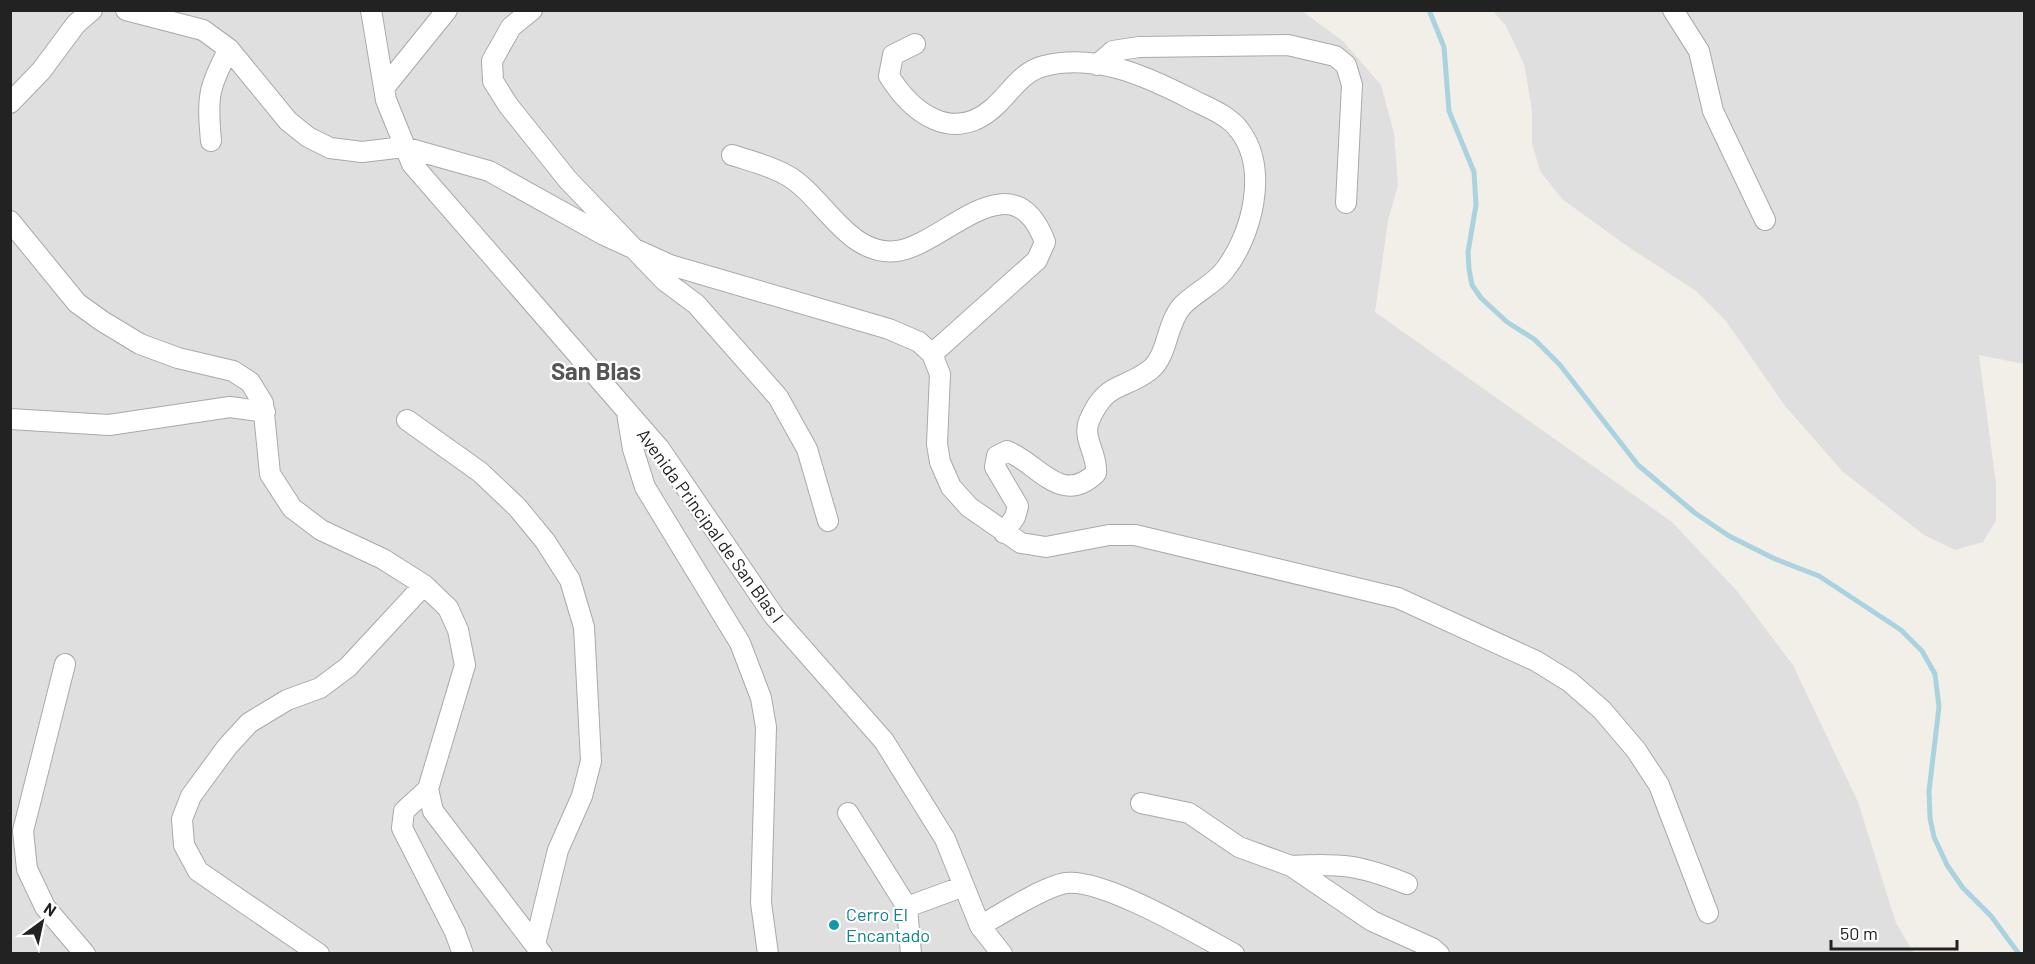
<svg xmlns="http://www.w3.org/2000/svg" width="2035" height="964" viewBox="0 0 2035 964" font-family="Barlow,sans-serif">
  <rect width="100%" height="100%" fill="#f2efe9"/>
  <path fill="#e0dfdf" d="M 10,11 L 1302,11 L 1343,41 L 1381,85 L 1394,133 L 1398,185 L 1388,221 L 1375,312 L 1672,522 L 1737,591 L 1793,665 L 1858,802 L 1896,923 L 1914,953 L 11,953 Z
    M 1493,11 L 2024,11 L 2024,364 L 1979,355 L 1996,484 L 1996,521 L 1983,542 L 1955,550 L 1924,535 L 1843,472 L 1785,406 L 1726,321 L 1696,291 L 1627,246 L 1562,199 L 1540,171 L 1532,143 L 1532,110 L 1524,64 L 1506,26 Z"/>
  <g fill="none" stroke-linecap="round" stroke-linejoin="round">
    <path stroke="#aad3df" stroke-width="5" d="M 1429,10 L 1444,47 L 1449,111 L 1474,172 L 1476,205 L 1468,252 L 1469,269 L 1472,285 L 1481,298 L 1507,322 L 1534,339 L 1560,365 L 1638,465 L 1695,513 L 1729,536 L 1775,559 L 1819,576 L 1901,630 L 1922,651 L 1935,674 L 1939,707 L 1929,791 L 1930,818 L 1934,837 L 1947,865 L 1963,888 L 1991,916 L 2019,954"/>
    <defs>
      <path id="minor" d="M 126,10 L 203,30 L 229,49 L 288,121 L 308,137 L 330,148 L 362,152 L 404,147 L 489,171 L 604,235 L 670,265 L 889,329 L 919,342 L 932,354 L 940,374 L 937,444 L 940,462 L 951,487 L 969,507 L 1021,543 L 1046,547 L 1109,535 L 1135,535 L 1398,598 L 1536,661 L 1570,682 L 1602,710 L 1636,750 L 1659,785 L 1708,913
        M 371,10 L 386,100 L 412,164 L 659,448 L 774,616 L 884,741 L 945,839 L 980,926 L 1002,954
        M 532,10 L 511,27 L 492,61 L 493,81 L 508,105 L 568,180 L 665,281 L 696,304 L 778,397 L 807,449 L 828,521
        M 1673,10 L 1699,51 L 1713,111 L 1765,220
        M 915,44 L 893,55 L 889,76 C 912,113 952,143 992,109 C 1010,94 1020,72 1044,66 C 1096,53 1146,76 1191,99 C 1208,108 1229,115 1240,131 C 1269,170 1252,236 1224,271 C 1213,285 1194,293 1182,306 C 1166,324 1168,356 1150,370 C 1122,391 1106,381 1089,421 C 1082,438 1098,455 1096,473 C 1061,507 1038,463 1007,451 L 997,456 L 995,467 L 1018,506 L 1015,517 L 1004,533
        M 1097,65 L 1113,51 L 1139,47 L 1288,45 L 1335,56 L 1346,65 L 1352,85 L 1346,203
        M 384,88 L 447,10
        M 10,103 L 41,71 L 76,24 L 92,10
        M 211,141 C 207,97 208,88 229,49
        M 732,155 C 750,161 772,166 788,176 C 824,197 848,257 897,251 C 946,244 1012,155 1045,242 L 1037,260 L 932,354
        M 10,221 L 77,303 L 102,321 L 140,344 L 178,358 L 233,371 L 250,382 L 263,403 L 270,474 L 292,508 L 321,530 L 383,559 L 424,585 L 448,608 L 458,630 L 465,665 L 428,789 L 433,811 L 542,954
        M 627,413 L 633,449 L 645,487 L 740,643 L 761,698 L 766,727 L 761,903 L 768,954
        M 10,419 L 109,425 L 230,407 L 265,412
        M 407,420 L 480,472 L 517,507 L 545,541 L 570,580 L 584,627 L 591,761 L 582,796 L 558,850 L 535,944
        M 65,664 L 23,831 L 27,869 L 45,907 L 85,954
        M 428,789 L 404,811 L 402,828 L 455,932 L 463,954
        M 1141,803 L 1189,813 L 1239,847 L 1291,866 L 1372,921 L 1432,948 L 1439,954
        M 848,813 L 907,907 L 911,954
        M 1291,866 C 1341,863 1360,865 1407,884
        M 907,907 L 964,886
        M 980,926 C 1001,914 1045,886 1066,883 C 1103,878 1199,935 1234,954
        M 319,954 L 198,871 L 184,845 L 182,819 L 191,796 L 227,747 L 249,723 L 287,700 L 320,688 L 348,667 L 424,585"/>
    </defs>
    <use href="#minor" stroke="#a9a9a9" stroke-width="22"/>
    <use href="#minor" stroke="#fff" stroke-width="20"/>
  </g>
  <circle fill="#0f9aa8" stroke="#fff" stroke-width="2" cx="834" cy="925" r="6"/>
  <g text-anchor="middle" stroke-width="4.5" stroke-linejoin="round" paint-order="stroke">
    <g font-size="18" fill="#222" stroke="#fff">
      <text transform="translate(710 526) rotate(54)" y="6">Avenida Principal de San Blas I</text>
    </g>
    <g font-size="18" fill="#0d838f" stroke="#fff" text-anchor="start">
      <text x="846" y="921">Cerro El<tspan x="846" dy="21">Encantado</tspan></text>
    </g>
    <g font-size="24" font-weight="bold" fill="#555" stroke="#fff">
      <text x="596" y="380">San Blas</text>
    </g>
  </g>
  <rect width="2035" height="964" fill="none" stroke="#222222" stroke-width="24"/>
  <g transform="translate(42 922) rotate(33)" stroke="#ffffff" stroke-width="4.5" paint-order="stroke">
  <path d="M0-4.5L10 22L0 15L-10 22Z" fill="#222222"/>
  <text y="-9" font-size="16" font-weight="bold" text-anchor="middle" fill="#222222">N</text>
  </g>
  <path d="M1831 940v9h126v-9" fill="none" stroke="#222222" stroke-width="3"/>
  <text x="1840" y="940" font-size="18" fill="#222222" stroke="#ffffff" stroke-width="4.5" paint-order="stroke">50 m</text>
</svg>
